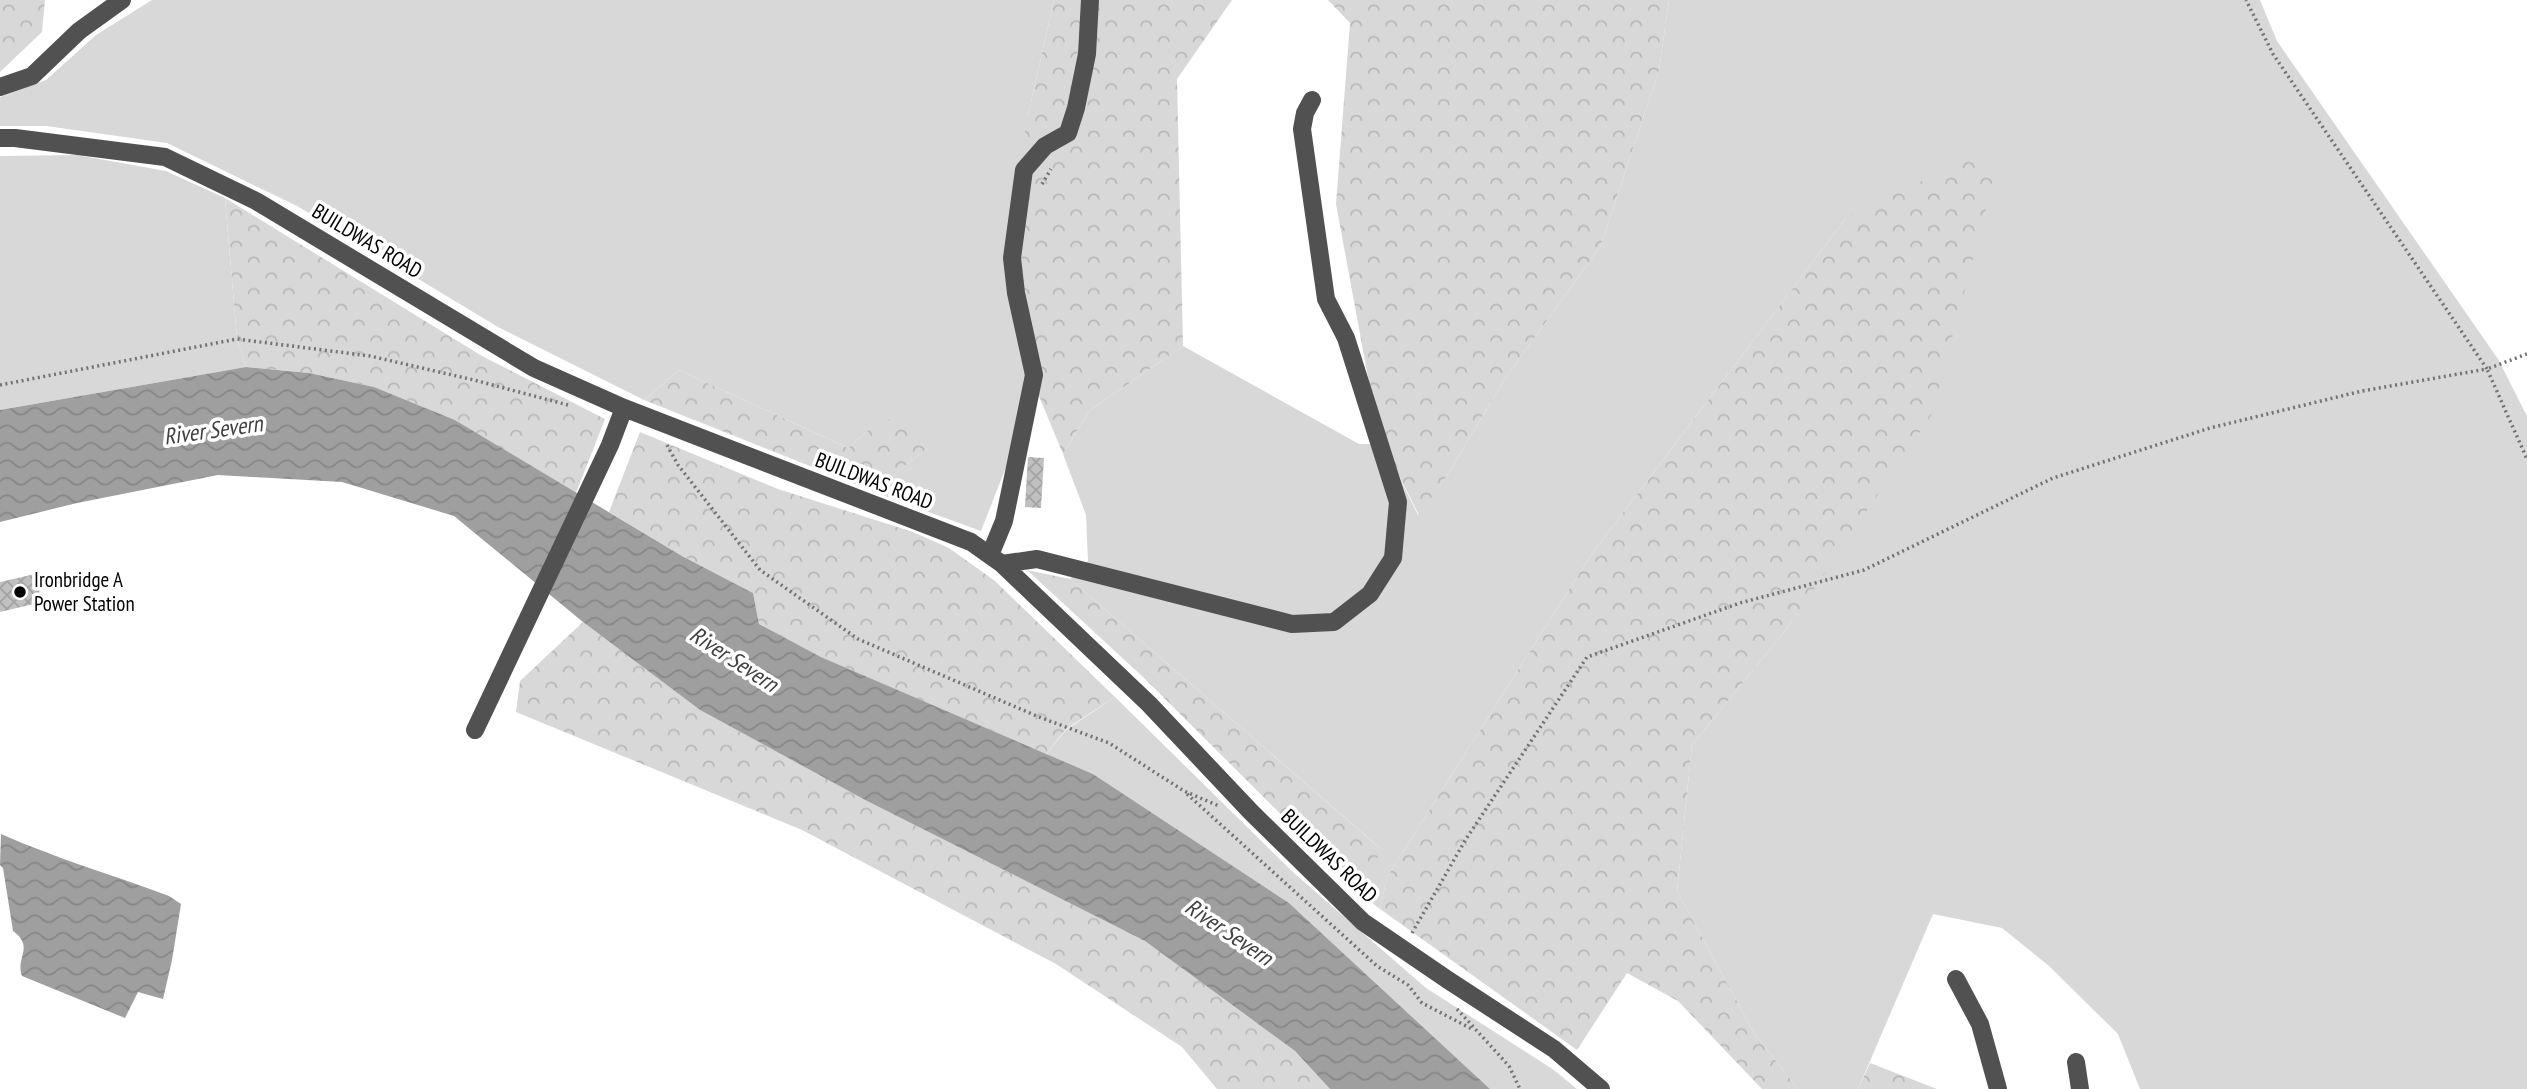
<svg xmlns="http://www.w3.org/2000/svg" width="2527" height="1089" viewBox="0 0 2527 1089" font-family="'PT Sans Narrow',sans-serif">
  <defs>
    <pattern id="forest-crowns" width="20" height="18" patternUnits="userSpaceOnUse" patternTransform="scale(1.75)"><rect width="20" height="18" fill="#d8d8d8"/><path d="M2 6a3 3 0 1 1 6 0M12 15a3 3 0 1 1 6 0" fill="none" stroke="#b8b8b8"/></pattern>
    <pattern id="water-waves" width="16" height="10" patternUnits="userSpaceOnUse" patternTransform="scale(1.75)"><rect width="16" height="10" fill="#9f9f9f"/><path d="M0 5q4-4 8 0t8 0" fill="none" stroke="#878787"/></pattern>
    <pattern id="building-cross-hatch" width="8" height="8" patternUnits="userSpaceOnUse" patternTransform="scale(1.75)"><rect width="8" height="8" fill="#c0c0c0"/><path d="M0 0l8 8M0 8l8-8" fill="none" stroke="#a3a3a3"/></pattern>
  </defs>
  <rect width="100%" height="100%" fill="#fff"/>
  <path fill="#d8d8d8" d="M 152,0 L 1054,0 L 1028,115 L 1029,372 L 1015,444 L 981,531 L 893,499 L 891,477 L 929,447 L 871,428 L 848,448 L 679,370 L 644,400 L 498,327 L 297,206 L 167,143 L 46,126 L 0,126 L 0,97 L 46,80 L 96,35 Z
    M 1669,0 L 2260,0 L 2277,41 L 2498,359 L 2527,416 L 2527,1089 L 2140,1089 L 2118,1034 L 2049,966 L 2002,928 L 1933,914 L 1858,1089 L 1798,1089 L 1754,1033 L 1677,891 L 1692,745 L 1792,622 L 1846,218 L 1591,555 L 1387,877 L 1380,909 L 1362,895 L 1380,848 L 1070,579 L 1088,561 L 1086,515 L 1063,454 L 1089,411 L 1183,346 L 1359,444 L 1383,444 L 1418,515 L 1448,474 L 1504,380 L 1600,247 L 1659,70 Z
    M 77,155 L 166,171 L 225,198 L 237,339 L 246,367 L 0,410 L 0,156 Z
    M 1115,697 L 1295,874 L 1426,988 L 1554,1070 L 1577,1089 L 1490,1089 L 1289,903 L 1093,774 L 1046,754 L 1066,730 Z"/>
  <path fill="url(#forest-crowns)" d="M 0,0 L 45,0 L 42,32 L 0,72 Z
    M 1054,0 L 1232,0 L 1177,79 L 1183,346 L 1089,411 L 1063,454 L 1029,372 L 1003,263 L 1028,115 Z
    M 1328,0 L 1669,0 L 1659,70 L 1600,247 L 1504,380 L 1448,474 L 1419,515 L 1383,444 L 1377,426 L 1336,204 L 1350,23 Z
    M 1980,153 L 1997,168 L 1932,414 L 1792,622 L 1692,745 L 1677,891 L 1754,1033 L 1798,1089 L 1762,1089 L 1678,1001 L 1627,973 L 1577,1050 L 1380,909 L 1387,877 L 1591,555 L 1846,218 Z
    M 225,198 L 482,356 L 605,419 L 576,493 L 455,420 L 374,387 L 309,373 L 246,367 L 237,339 Z
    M 679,370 L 848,448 L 871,428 L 896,416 L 926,430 L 929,447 L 891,477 L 893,499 L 644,400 Z
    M 640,432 L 778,489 L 913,532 L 949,548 L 995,581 L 1115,697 L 1066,729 L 1046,754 L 821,657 L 759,624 L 753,593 L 682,556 L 609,512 Z
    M 1027,570 L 1070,579 L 1381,849 L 1362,895 L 1143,677 Z
    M 583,622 L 700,710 L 867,801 L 1145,941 L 1295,1051 L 1330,1089 L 1217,1089 L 1182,1047 L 1056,964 L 802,830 L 516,712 L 520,681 Z
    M 1870,1063 L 1937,1089 L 1858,1089 Z"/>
  <path fill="url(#water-waves)" d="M 246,367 L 309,373 L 374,387 L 455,420 L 682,556 L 753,593 L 759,624 L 821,657 L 1093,774 L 1289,903 L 1490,1089 L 1330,1089 L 1295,1051 L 1145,941 L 867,801 L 700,710 L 583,622 L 454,516 L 342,482 L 218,475 L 77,503 L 0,522 L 0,410 Z
    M 1,834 C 55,858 113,875 169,896 L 181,904 L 172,960 L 163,999 L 138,992 L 125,1018 L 22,976 C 15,958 35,947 13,931 L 3,868 L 0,865 Z"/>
  <path fill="url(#building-cross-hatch)" d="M 1028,457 L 1044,458 L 1041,508 L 1025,507 Z
    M 35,574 L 42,602 L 0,612 L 0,582 Z"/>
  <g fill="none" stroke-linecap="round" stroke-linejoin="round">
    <path stroke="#737373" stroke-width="3.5" stroke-dasharray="2 3.5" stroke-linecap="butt" d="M 1042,184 L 1051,169
      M 2527,354 L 2487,369 L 2527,459
      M 0,385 L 237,339 L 370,356 L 474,380 L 568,405
      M 667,445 L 678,465 L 760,570 L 858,639 L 1039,717 L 1109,743 L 1184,791 L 1219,806
      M 1187,794 L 1377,966 L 1408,985 L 1422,1003 L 1474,1030
      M 1412,933 L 1466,839 L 1587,657 L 1740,603 L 1864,570 L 2053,478 L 2210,428 L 2362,391 L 2487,369 L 2273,54 L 2246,0
      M 1457,1009 L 1509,1066 L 1520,1089"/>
    <path stroke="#515151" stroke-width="18" d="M 0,87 L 32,76 L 79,31 L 122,0
      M 0,138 L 15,138 L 165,157 L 256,201 L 534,368 L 624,408 L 971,542 L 1002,564 L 1149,704 L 1251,812 L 1363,922 L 1448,980 L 1554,1049 L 1601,1089
      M 990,555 L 1004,521 L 1034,375 L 1016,293 L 1012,258 L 1024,170 L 1045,146 L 1068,133 L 1076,108 L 1087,54 L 1090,0
      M 1002,564 L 1037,559 L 1292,624 L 1334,622 L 1370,594 L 1393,558 L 1398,502 L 1346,338 L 1326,299 L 1302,129 L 1305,113 L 1312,100
      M 475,730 L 610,445 L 624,408
      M 1956,979 L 1980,1024 L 1998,1089
      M 2076,1062 L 2080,1089"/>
  </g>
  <circle fill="#000" stroke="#fff" stroke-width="2.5" cx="20" cy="592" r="7"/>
  <g text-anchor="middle" stroke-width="7" stroke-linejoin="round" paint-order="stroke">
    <g font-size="21" fill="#000" stroke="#fff">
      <text transform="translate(367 241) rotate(31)" y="7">BUILDWAS ROAD</text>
      <text transform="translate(874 481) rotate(21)" y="7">BUILDWAS ROAD</text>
      <text transform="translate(1329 856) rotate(44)" y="7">BUILDWAS ROAD</text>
    </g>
    <g font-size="21" fill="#000" stroke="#fff" text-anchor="start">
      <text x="34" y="587">Ironbridge A<tspan x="34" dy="24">Power Station</tspan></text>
    </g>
    <g font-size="23" font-style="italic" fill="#404040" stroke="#fff">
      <text transform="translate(213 430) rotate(-8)" y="8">River Severn</text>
      <text transform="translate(734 659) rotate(33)" y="8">River Severn</text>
      <text transform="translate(1229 932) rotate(34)" y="8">River Severn</text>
    </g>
  </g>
</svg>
